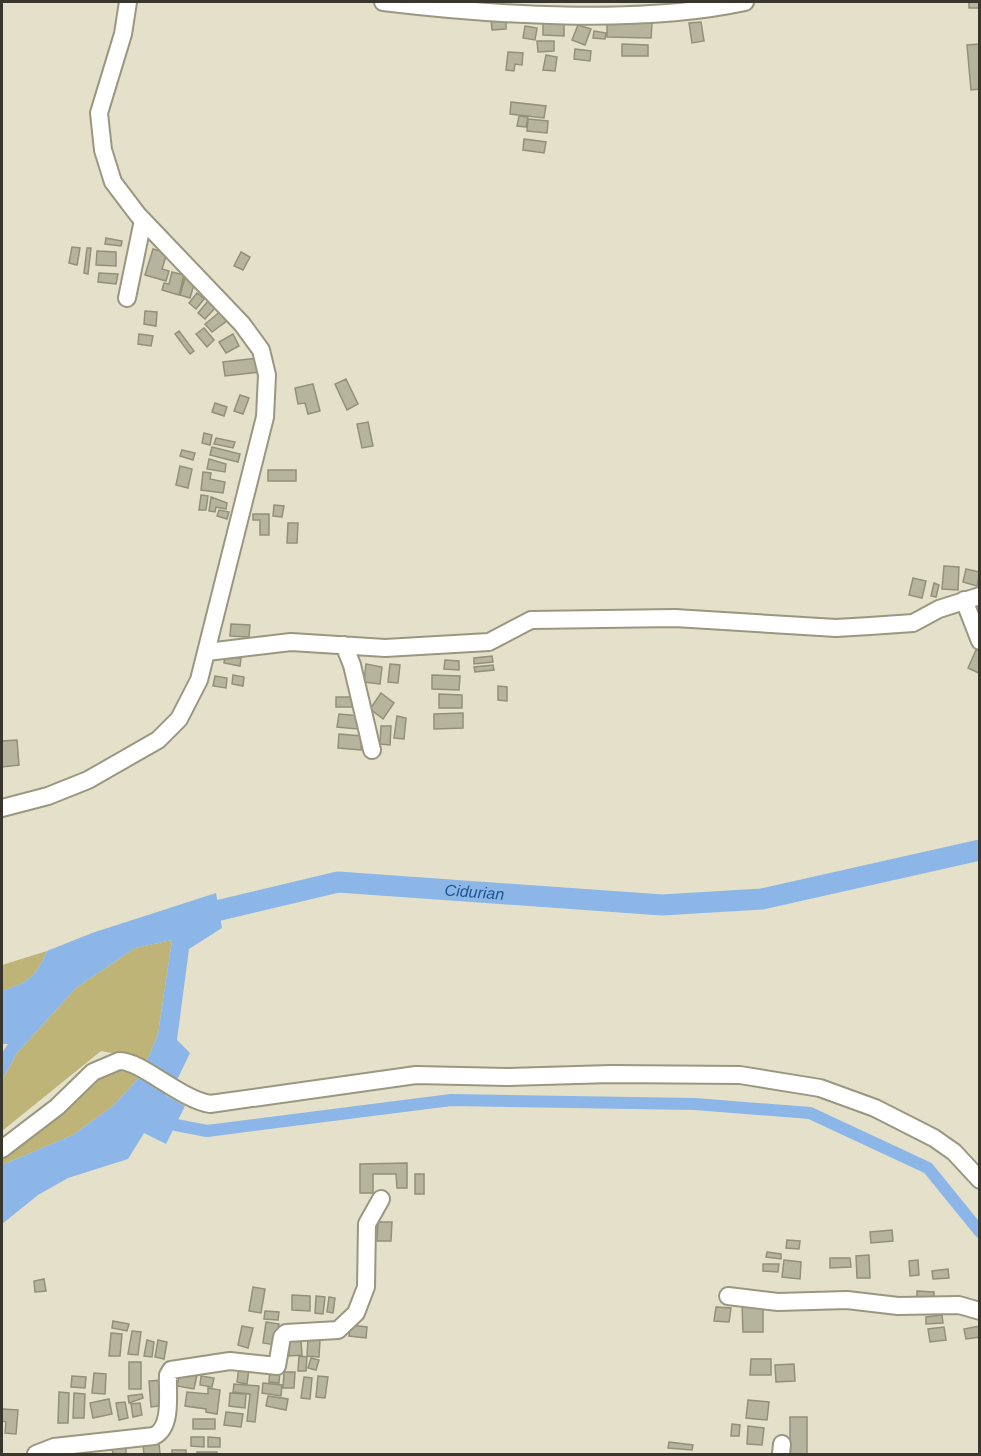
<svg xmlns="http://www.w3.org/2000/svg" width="981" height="1456" viewBox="0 0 981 1456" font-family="Helvetica,sans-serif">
  <rect width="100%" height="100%" fill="#e4e0c9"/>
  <path fill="#beb477" d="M 172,940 L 158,1034 L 145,1066 L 134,1057 L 101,1051 L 2,1131 L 2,1080 L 17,1053 L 76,988 L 135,948 Z
    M 47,951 C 36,977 27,983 2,991 L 2,965 Z
    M 126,1066 L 143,1073 L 113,1106 L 73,1135 L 2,1165 L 2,1160 L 110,1068 Z"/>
  <path fill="#8cb6e7" d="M 216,893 L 222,928 L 189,949 L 177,1040 L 190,1053 L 176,1082 L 145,1066 L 158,1034 L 172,940 L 135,948 L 76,988 L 17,1053 L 2,1080 L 2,1053 L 8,1044 L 2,1044 L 2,991 C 27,983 36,977 47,951 L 92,933 Z
    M 143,1073 L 168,1089 L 165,1095 L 185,1106 L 166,1144 L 144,1133 L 128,1159 L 68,1178 L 38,1195 L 2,1224 L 2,1165 L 73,1135 L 113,1106 Z"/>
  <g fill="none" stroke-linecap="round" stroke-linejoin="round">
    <path stroke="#8cb6e7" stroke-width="12" d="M 164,1118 L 176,1125 L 207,1131 L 451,1100 L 695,1104 L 810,1113 L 928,1168 L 980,1232"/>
    <path stroke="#8cb6e7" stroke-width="21" id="s1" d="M 191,917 L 338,882 L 662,905 L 762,899 L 980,850"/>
  </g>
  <path fill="#b7b49d" stroke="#93907a" stroke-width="1.5" d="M 969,2 L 980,2 L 980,8 L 969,8 Z
    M 506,18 L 506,29 L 492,30 L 491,19 Z
    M 543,21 L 564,21 L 564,36 L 543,35 Z
    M 607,21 L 652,23 L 651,38 L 607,37 Z
    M 701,22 L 704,41 L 692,43 L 689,23 Z
    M 578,25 L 591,29 L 585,45 L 572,40 Z
    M 525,26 L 537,28 L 535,40 L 523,38 Z
    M 594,31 L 606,33 L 605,39 L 593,38 Z
    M 537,41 L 554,41 L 554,51 L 538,52 Z
    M 622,44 L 648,45 L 648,56 L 622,56 Z
    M 980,44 L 980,89 L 971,90 L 967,45 Z
    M 575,49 L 591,51 L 590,61 L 574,59 Z
    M 508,52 L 523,53 L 522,65 L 515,64 L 514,71 L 506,70 Z
    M 546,55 L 557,57 L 555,71 L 543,70 Z
    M 511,102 L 546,106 L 544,118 L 510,114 Z
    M 519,116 L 528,117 L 526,127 L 517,126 Z
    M 528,119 L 548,121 L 547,133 L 527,131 Z
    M 524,139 L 546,142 L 544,153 L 523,150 Z
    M 106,238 L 122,241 L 121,246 L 105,244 Z
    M 72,247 L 80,248 L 77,265 L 69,263 Z
    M 87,248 L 91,248 L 88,274 L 84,273 Z
    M 153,249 L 167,253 L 162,269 L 169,271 L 166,281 L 145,275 Z
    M 97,251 L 116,252 L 116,266 L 96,265 Z
    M 241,252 L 250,257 L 243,270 L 234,266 Z
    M 172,272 L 184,275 L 179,295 L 162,290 L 164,283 L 169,284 Z
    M 99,273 L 118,274 L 116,284 L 98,282 Z
    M 185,278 L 195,281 L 190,298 L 180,295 Z
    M 197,293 L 204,299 L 196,309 L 189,303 Z
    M 208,301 L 215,308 L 205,319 L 198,313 Z
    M 145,311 L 157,312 L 156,326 L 144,324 Z
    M 221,311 L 228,320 L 212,332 L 205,324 Z
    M 204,328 L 214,340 L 207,347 L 196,334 Z
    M 179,331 L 194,351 L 190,354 L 175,334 Z
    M 139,334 L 153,336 L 151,346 L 138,344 Z
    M 233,334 L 239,346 L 226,353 L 219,342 Z
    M 258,358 L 260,372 L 225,376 L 223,362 Z
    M 346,379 L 358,404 L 347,410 L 335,384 Z
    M 313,384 L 320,411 L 308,414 L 305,403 L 298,404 L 295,388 Z
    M 240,395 L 249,398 L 243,414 L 234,411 Z
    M 215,403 L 227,407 L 224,416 L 212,412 Z
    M 368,422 L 373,446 L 362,448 L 357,424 Z
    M 204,433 L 212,435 L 210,445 L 202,443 Z
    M 216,438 L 235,442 L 233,448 L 214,444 Z
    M 212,447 L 240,454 L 238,462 L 210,455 Z
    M 182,450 L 195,453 L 193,460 L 180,456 Z
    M 209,459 L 226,464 L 225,472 L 207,469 Z
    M 180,466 L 192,469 L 188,488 L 176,485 Z
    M 268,470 L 296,470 L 296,481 L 268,481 Z
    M 203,472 L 211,473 L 210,479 L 225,482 L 223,493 L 201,490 Z
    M 201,495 L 208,496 L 206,510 L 199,510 Z
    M 211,497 L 227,503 L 226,509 L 216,507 L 215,512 L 209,511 Z
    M 274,505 L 284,506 L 282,517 L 273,516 Z
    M 219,510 L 229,512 L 227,519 L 217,516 Z
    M 253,514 L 269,514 L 269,535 L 260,535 L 260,520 L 253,520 Z
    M 288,523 L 298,523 L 297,543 L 287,543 Z
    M 944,566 L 959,567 L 958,590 L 942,589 Z
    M 966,569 L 980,572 L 977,586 L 963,582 Z
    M 913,578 L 926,581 L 922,598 L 909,595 Z
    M 934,583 L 939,585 L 936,597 L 931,596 Z
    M 231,624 L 250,625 L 249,637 L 230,636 Z
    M 976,650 L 980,651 L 979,673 L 968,668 Z
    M 225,656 L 241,658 L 240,666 L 224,663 Z
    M 492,656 L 493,662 L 474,664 L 474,658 Z
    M 445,660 L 459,661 L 459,670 L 444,669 Z
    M 366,664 L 382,667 L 380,684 L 364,682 Z
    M 390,664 L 400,665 L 398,683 L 388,682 Z
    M 493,665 L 494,670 L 475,672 L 474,667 Z
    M 233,675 L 244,677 L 243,686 L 232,684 Z
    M 432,675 L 460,676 L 459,690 L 432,689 Z
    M 215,676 L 227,678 L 226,688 L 213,686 Z
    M 498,686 L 507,687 L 507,701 L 498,700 Z
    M 381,693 L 394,703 L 383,719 L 370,709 Z
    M 439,694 L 462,695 L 462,708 L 439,708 Z
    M 336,697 L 359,697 L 359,707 L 336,707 Z
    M 463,713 L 463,728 L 434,729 L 434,714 Z
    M 339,714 L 360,716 L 358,729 L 337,727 Z
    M 397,716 L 406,718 L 404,739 L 394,738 Z
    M 381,726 L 391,726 L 390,745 L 380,744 Z
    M 339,734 L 362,736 L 361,750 L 338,748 Z
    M 17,740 L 19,765 L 2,767 L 2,741 Z
    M 407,1163 L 407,1188 L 397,1188 L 396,1174 L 373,1174 L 373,1193 L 360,1193 L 360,1164 Z
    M 415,1174 L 424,1174 L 424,1194 L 415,1194 Z
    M 378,1222 L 392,1222 L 391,1241 L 377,1241 Z
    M 892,1230 L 893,1241 L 871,1243 L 870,1232 Z
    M 787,1240 L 800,1241 L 799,1249 L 786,1248 Z
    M 767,1252 L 781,1254 L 781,1259 L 766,1257 Z
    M 869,1255 L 870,1278 L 857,1278 L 856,1256 Z
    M 830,1258 L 850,1258 L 851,1267 L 830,1268 Z
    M 784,1260 L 801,1262 L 800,1279 L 782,1277 Z
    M 918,1260 L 919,1275 L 910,1276 L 909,1261 Z
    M 763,1264 L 779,1264 L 778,1272 L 763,1271 Z
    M 948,1269 L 949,1278 L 933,1279 L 932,1271 Z
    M 44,1279 L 46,1291 L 35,1292 L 34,1281 Z
    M 253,1287 L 265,1289 L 261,1313 L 249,1311 Z
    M 917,1291 L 934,1292 L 934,1300 L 917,1300 Z
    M 292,1295 L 310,1296 L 310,1311 L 292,1310 Z
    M 316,1296 L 325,1297 L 323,1314 L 315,1313 Z
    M 329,1297 L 335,1298 L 333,1313 L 327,1312 Z
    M 742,1304 L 763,1304 L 763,1332 L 743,1332 Z
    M 716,1307 L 731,1308 L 729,1322 L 714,1321 Z
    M 265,1311 L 279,1312 L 278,1320 L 264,1319 Z
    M 942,1315 L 943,1323 L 926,1324 L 926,1317 Z
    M 113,1321 L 129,1324 L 127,1331 L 112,1328 Z
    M 266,1322 L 279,1324 L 275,1345 L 263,1343 Z
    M 350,1325 L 367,1327 L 366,1338 L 349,1336 Z
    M 242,1326 L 253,1328 L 248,1348 L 238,1345 Z
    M 980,1326 L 980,1337 L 966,1339 L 964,1329 Z
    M 944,1327 L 946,1340 L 930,1342 L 928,1329 Z
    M 132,1331 L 141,1332 L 138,1355 L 128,1354 Z
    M 111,1333 L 122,1334 L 120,1356 L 109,1356 Z
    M 308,1339 L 320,1340 L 319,1357 L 307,1356 Z
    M 147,1340 L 154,1342 L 152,1357 L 144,1356 Z
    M 158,1340 L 167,1342 L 164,1359 L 155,1357 Z
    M 301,1340 L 302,1355 L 289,1356 L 289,1341 Z
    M 299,1356 L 307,1357 L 306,1371 L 298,1371 Z
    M 311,1358 L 319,1360 L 316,1370 L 308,1368 Z
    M 751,1359 L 771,1359 L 771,1375 L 750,1375 Z
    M 129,1362 L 141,1362 L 141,1389 L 129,1389 Z
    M 794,1364 L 795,1381 L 776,1382 L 775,1365 Z
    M 239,1366 L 249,1368 L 247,1384 L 237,1382 Z
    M 270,1369 L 280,1370 L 279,1383 L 269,1382 Z
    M 180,1372 L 197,1375 L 194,1389 L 177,1386 Z
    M 284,1372 L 295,1372 L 294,1388 L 283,1388 Z
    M 94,1373 L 106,1374 L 105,1394 L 92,1393 Z
    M 72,1376 L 86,1377 L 85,1388 L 71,1387 Z
    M 201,1376 L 214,1378 L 212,1387 L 200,1385 Z
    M 318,1376 L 328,1377 L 325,1398 L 316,1397 Z
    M 304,1377 L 312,1378 L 310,1399 L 301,1398 Z
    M 164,1380 L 166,1405 L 151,1407 L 149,1381 Z
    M 263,1383 L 282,1385 L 281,1396 L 262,1393 Z
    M 234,1384 L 259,1386 L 255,1422 L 247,1421 L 250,1394 L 233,1392 Z
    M 208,1388 L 220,1390 L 217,1414 L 206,1412 L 206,1409 L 185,1406 L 187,1392 L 208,1394 Z
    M 59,1392 L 69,1393 L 68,1423 L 58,1423 Z
    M 74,1393 L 85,1394 L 84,1418 L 73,1418 Z
    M 230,1393 L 246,1394 L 245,1408 L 229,1406 Z
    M 142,1394 L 143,1398 L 129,1403 L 128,1396 Z
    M 268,1396 L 288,1399 L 286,1410 L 266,1406 Z
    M 109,1399 L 112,1414 L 93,1418 L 90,1403 Z
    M 748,1400 L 769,1402 L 767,1420 L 746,1418 Z
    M 125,1402 L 128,1418 L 119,1420 L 116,1403 Z
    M 140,1403 L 142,1415 L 133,1417 L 131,1404 Z
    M 2,1409 L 18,1410 L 16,1434 L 5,1433 L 6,1422 L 2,1421 Z
    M 226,1412 L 243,1414 L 241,1427 L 224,1425 Z
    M 790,1417 L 807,1417 L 807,1454 L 790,1454 Z
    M 193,1419 L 215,1419 L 215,1429 L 193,1429 Z
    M 732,1424 L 740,1425 L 739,1436 L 731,1436 Z
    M 748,1426 L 764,1428 L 762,1445 L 747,1444 Z
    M 191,1437 L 204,1437 L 204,1447 L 191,1446 Z
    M 208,1437 L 220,1438 L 220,1447 L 208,1447 Z
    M 669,1442 L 693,1445 L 692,1450 L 668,1448 Z
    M 159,1444 L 160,1454 L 144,1454 L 143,1445 Z
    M 126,1447 L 126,1454 L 113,1454 L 112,1448 Z
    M 172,1450 L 186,1450 L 186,1454 L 172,1454 Z
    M 197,1452 L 217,1452 L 217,1454 L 197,1454 Z"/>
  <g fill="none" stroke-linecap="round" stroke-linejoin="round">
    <defs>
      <path id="minor" d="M 383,2 C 491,15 639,25 745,2
        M 127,298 L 143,220
        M 964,600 L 980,641
        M 344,645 L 352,665 L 372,750
        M 207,652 L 291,642 L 385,648 L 489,642 L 531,620 L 675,618 L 836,628 L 870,626 L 913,623 L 939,609 L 980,596
        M 2,808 L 48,796 L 88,780 L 158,740 L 179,719 L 199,680 L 265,417 L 267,375 L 261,350 L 242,324 L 138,215 L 113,182 L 103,150 L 99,113 L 123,34 L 128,2
        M 2,1149 L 57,1107 L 93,1072 L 119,1061 C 140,1060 180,1099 210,1104 L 416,1075 L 507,1077 L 611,1074 L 740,1075 L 820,1088 L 875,1108 L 934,1138 L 954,1152 L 980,1180
        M 728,1296 L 778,1302 L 847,1300 L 898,1306 L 959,1305 L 980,1311
        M 36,1454 L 54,1447 L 154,1436 C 173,1427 167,1393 168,1375 L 171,1370 L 230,1361 L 277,1366 L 282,1337 L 286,1333 L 338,1330 L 356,1313 L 366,1287 L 367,1224 L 381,1199
        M 781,1454 L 782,1444"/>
    </defs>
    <use href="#minor" stroke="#9a9781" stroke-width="20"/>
    <use href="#minor" stroke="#fff" stroke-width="16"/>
  </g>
  <g text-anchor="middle" stroke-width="6" stroke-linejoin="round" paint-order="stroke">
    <g font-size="16" font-style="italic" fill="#1c5691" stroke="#fff">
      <text dy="6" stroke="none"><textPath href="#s1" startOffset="288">Cidurian</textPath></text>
    </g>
  </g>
  <rect width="981" height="1456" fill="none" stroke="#38362d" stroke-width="6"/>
</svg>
